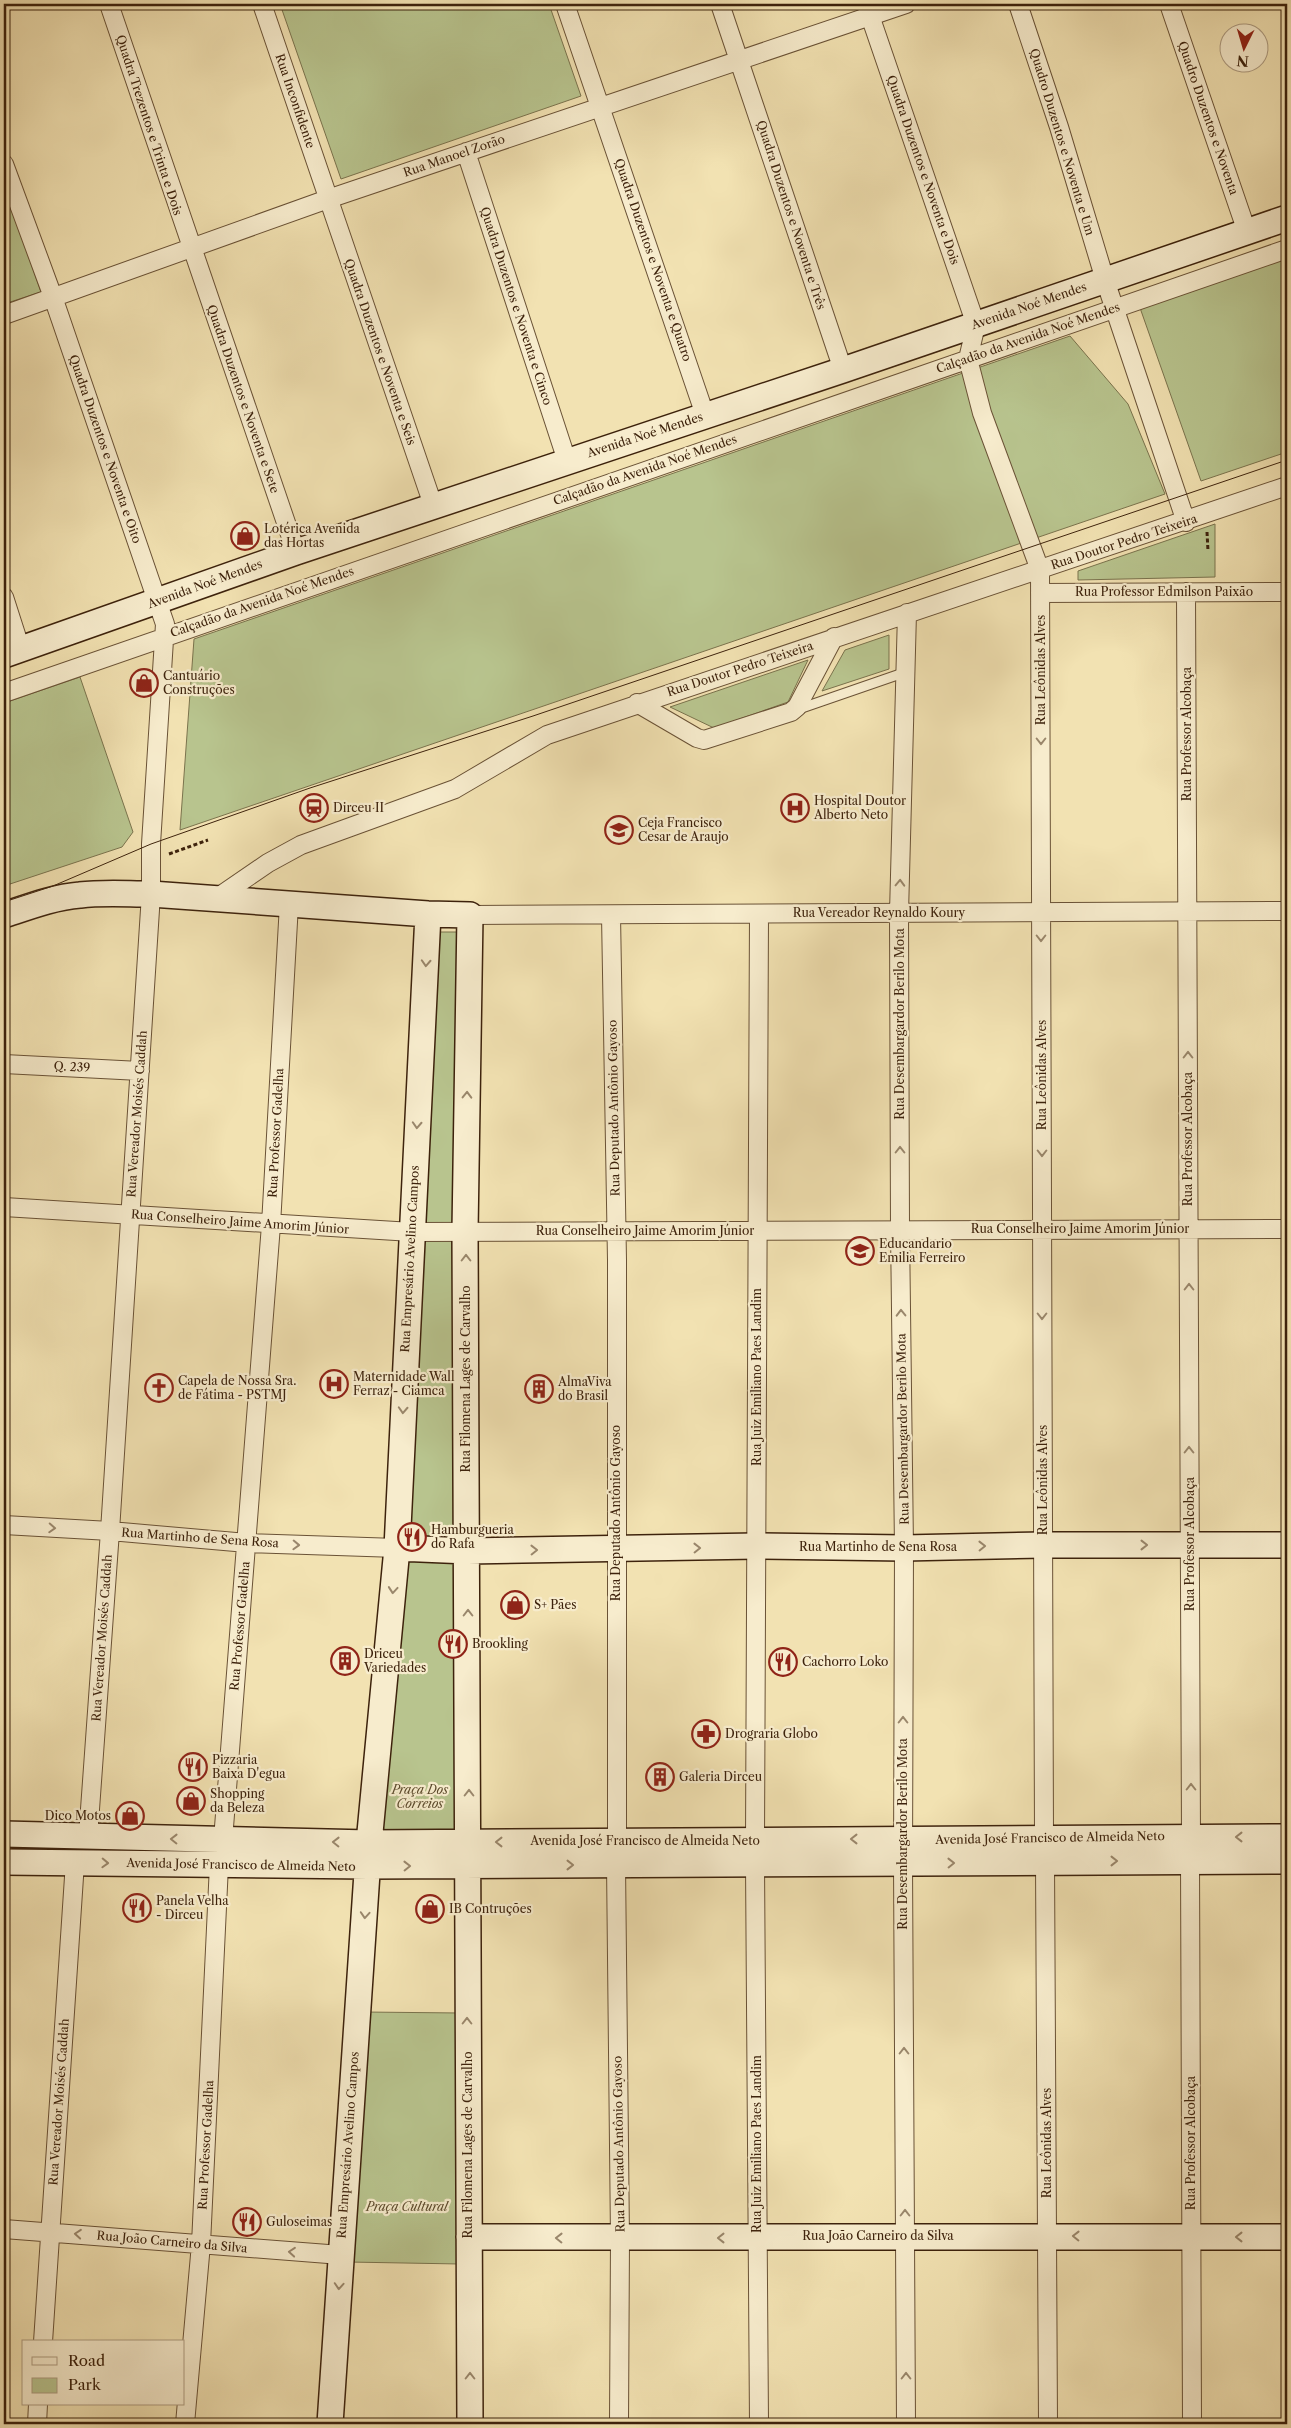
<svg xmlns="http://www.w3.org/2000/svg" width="1291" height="2428" viewBox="0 0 1291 2428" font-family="'Libre Caslon Text',serif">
  <rect width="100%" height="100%" fill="#f2e2b2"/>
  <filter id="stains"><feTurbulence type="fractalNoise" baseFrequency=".004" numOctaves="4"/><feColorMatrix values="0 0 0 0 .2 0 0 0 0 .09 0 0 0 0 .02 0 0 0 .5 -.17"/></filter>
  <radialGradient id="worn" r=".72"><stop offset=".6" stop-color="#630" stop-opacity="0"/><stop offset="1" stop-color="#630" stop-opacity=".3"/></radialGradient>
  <path fill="#b8c48e" stroke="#7a734d" d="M 280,4 L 549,4 L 581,96 L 341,179 Z
    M 4,184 L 41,292 L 4,304 Z
    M 1287,254 L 1287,452 L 1201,481 L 1139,305 Z
    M 1070,336 L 1128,404 L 1165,494 L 180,830 L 194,639 Z
    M 1215,524 L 1215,577 L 1078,580 L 1078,571 Z
    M 889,635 L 889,669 L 822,691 L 845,650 Z
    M 808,660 L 788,702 L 714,728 L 670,707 Z
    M 80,677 L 133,832 L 122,847 L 4,886 L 4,703 Z
    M 435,932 L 464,932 L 461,1836 L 378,1836 Z
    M 364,2012 L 460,2013 L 460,2264 L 348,2262 Z"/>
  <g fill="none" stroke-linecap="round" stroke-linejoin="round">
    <defs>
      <path id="lane" d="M 796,710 L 906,672"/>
      <path id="street" d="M 109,4 L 296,552
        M 262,4 L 433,505
        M 565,4 L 705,415
        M 720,4 L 843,370
        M 866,4 L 976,325 L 968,359 L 982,413 L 1040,570 L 1044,1838
        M 1018,4 L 1059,127 L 1105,280 L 1186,522
        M 1169,4 L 1247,232
        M 466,152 L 567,461
        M 4,164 L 53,297 L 165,624 L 151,844 L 151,894 L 110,1531 L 88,1837
        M 4,315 L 328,199 L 906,4
        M 1186,592 L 1191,1836
        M 1040,593 L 1287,592
        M 4,597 L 21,650
        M 4,693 L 1287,249
        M 637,703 L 697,738 L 704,740 L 791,712 L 797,707 L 834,637
        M 214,900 L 268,863 L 301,845 L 455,789 L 547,735 L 1287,486
        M 470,915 L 1287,911
        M 611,915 L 617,1260 L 617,1841
        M 4,1064 L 140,1071
        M 4,1207 L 412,1232 L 1287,1229
        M 4,1525 L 110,1531 L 247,1543 L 397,1548
        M 223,1840 L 271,1225 L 289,904
        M 755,1840 L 759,914
        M 1190,1861 L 1192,2424
        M 1045,1862 L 1048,2424
        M 616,1864 L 620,2239 L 619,2424
        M 755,1864 L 759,2424
        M 4,2229 L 341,2255
        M 43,2342 L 75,1862
        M 37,2424 L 38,2404
        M 185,2424 L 201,2244 L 219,1865
        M 906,2424 L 903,1864 L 904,1548 L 900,1230 L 899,913 L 907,613"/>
      <path id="secondary" d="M 4,655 L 296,552 L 843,370 L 1287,218
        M 4,915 C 28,907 54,897 80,895 C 103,892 127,894 151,894 L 428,914 L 470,915 L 465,1231 L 470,2424
        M 397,1548 L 468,1551 L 756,1546 L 904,1548 L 1043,1545 L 1287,1545
        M 4,1834 L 369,1843 L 1287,1837
        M 4,1862 L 368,1866 L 1287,1861
        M 469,2237 L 1287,2237
        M 330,2424 L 369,1843 L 397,1548 L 428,914"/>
    </defs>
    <use href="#lane" stroke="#6a5236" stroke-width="11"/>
    <use href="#street" stroke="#6a5236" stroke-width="20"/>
    <use href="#secondary" stroke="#3d220c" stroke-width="28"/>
    <path stroke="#3d220c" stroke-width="3" stroke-dasharray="4 2.5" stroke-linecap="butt" d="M 1207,532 L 1208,551
      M 169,854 L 208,840"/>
    <use href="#lane" stroke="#f7eccd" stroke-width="9"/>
    <use href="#street" stroke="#f7eccd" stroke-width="18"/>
    <use href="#secondary" stroke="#f7eccd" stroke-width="25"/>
    <path stroke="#3d220c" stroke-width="1" d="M 4,902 L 53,886 L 151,844 L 310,788 L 533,716 L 1287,460"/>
  </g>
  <defs><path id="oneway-chevron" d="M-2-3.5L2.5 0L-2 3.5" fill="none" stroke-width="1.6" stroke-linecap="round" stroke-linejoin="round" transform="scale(1.25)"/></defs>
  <g stroke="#9a876c">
    <use href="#oneway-chevron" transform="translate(1041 741) rotate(90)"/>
    <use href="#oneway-chevron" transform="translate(900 883) rotate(-88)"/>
    <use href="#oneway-chevron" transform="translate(1041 938) rotate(90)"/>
    <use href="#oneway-chevron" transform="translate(426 963) rotate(93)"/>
    <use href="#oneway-chevron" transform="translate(1188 1055) rotate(-90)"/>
    <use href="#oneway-chevron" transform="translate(467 1095) rotate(-89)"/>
    <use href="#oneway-chevron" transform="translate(417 1125) rotate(93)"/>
    <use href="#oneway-chevron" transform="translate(900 1150) rotate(-90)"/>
    <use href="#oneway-chevron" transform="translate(1042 1153) rotate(90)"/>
    <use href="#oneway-chevron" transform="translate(466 1258) rotate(-90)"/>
    <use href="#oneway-chevron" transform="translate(1189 1287) rotate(-90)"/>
    <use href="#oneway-chevron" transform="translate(901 1313) rotate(-91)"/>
    <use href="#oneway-chevron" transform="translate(1042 1316) rotate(90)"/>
    <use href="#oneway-chevron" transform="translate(403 1410) rotate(93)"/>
    <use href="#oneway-chevron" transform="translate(1189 1450) rotate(-90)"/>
    <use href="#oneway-chevron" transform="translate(52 1528) rotate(3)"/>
    <use href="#oneway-chevron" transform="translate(296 1545) rotate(2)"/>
    <use href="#oneway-chevron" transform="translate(1144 1545)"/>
    <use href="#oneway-chevron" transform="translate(982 1546) rotate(-1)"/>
    <use href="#oneway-chevron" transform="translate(697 1548) rotate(-1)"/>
    <use href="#oneway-chevron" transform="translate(534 1550) rotate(-1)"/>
    <use href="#oneway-chevron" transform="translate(393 1590) rotate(95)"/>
    <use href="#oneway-chevron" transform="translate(468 1613) rotate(-90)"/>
    <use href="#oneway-chevron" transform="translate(903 1720) rotate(-90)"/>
    <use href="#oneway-chevron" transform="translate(1191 1787) rotate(-90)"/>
    <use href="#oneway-chevron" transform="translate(469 1793) rotate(-90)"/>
    <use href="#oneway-chevron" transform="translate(1239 1837) rotate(-180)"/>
    <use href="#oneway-chevron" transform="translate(174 1839) rotate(-179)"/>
    <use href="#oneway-chevron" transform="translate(854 1839) rotate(180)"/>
    <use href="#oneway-chevron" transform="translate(336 1842) rotate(-179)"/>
    <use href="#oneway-chevron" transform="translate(499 1842) rotate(180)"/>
    <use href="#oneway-chevron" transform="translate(1114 1861)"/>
    <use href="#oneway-chevron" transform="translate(105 1863) rotate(2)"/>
    <use href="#oneway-chevron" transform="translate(951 1863) rotate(-1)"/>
    <use href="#oneway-chevron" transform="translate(570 1865)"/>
    <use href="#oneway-chevron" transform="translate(407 1866) rotate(-1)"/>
    <use href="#oneway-chevron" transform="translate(365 1915) rotate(94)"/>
    <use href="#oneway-chevron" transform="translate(467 2021) rotate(-90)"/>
    <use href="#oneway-chevron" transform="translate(904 2051) rotate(-90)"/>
    <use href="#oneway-chevron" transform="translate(905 2213) rotate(-90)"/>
    <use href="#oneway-chevron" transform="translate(78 2234) rotate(-175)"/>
    <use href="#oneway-chevron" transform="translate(1076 2236) rotate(-179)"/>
    <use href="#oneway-chevron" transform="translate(1239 2237) rotate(180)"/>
    <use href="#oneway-chevron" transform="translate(559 2238) rotate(-179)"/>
    <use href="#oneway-chevron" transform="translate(721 2238) rotate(180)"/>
    <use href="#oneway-chevron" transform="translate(292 2252) rotate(-175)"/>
    <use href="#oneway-chevron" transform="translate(339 2286) rotate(94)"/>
    <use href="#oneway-chevron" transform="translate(470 2376) rotate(-90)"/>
    <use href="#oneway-chevron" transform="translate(906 2376) rotate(-90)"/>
  </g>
  <defs>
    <symbol id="shop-ring" viewBox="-11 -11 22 22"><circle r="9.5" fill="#f7eccd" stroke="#8f2418" stroke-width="1.5"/><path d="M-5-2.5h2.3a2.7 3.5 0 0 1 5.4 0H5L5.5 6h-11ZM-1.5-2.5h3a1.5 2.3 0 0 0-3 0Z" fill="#8f2418"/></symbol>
    <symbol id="station-ring" viewBox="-11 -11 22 22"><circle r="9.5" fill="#f7eccd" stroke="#8f2418" stroke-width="1.5"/><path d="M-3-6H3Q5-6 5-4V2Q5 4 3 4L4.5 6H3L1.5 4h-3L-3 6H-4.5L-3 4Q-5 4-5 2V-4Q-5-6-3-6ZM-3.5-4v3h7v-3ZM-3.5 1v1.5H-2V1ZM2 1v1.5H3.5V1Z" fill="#8f2418"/></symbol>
    <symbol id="hospital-ring" viewBox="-11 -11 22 22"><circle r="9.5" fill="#f7eccd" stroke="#8f2418" stroke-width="1.5"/><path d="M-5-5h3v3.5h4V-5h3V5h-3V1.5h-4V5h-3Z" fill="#8f2418"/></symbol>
    <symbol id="school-ring" viewBox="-11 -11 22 22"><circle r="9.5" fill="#f7eccd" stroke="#8f2418" stroke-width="1.5"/><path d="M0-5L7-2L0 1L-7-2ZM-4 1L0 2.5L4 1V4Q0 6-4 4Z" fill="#8f2418"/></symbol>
    <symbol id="church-ring" viewBox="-11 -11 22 22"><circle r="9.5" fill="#f7eccd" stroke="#8f2418" stroke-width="1.5"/><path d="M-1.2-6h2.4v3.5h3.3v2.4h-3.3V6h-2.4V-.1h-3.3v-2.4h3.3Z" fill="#8f2418"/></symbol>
    <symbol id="building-ring" viewBox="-11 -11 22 22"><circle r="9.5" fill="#f7eccd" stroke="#8f2418" stroke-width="1.5"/><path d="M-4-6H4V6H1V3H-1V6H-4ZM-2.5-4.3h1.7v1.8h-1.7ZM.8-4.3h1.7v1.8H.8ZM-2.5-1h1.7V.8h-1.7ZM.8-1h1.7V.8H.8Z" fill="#8f2418"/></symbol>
    <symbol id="restaurant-ring" viewBox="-11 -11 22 22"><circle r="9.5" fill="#f7eccd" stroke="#8f2418" stroke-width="1.5"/><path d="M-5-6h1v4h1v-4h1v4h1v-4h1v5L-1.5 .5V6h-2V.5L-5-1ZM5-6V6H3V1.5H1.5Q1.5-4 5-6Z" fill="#8f2418"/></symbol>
    <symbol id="pharmacy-ring" viewBox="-11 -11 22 22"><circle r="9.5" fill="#f7eccd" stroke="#8f2418" stroke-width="1.5"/><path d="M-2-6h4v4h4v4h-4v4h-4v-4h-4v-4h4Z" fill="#8f2418"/></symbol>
  </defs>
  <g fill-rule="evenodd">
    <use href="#shop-ring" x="229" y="520" width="32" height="32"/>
    <use href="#shop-ring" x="128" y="667" width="32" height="32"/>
    <use href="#station-ring" x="298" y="792" width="32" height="32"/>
    <use href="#hospital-ring" x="779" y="792" width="32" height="32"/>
    <use href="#school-ring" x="603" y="814" width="32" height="32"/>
    <use href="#school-ring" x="844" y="1235" width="32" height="32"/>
    <use href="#hospital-ring" x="318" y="1368" width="32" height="32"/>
    <use href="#church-ring" x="143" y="1372" width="32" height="32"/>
    <use href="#building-ring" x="523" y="1373" width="32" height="32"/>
    <use href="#restaurant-ring" x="396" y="1521" width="32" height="32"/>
    <use href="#shop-ring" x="499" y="1589" width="32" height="32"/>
    <use href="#restaurant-ring" x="437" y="1628" width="32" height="32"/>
    <use href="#building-ring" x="329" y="1645" width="32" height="32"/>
    <use href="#restaurant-ring" x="767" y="1646" width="32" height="32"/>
    <use href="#pharmacy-ring" x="690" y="1718" width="32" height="32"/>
    <use href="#restaurant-ring" x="177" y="1751" width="32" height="32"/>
    <use href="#building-ring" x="644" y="1761" width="32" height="32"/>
    <use href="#shop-ring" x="175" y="1785" width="32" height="32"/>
    <use href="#shop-ring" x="114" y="1800" width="32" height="32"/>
    <use href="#restaurant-ring" x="121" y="1892" width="32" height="32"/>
    <use href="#shop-ring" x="414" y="1893" width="32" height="32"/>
    <use href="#restaurant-ring" x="231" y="2206" width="32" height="32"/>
  </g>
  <g text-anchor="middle" stroke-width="4.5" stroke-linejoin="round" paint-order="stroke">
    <g font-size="12" fill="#3d220c" stroke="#f7eccd">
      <text transform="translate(295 101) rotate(71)" y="4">Rua Inconfidente</text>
      <text transform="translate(1208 118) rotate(71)" y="4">Quadro Duzentos e Noventa</text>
      <text transform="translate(149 125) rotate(72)" y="4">Quadra Trezentos e Trinta e Dois</text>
      <text transform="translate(1062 142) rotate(73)" y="4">Quadro Duzentos e Noventa e Um</text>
      <text transform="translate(454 156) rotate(-19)" y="4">Rua Manoel Zorão</text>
      <text transform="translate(923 170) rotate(71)" y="4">Quadra Duzentos e Noventa e Dois</text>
      <text transform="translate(791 215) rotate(72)" y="4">Quadra Duzentos e Noventa e Três</text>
      <text transform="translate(653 260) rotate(71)" y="4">Quadra Duzentos e Noventa e Quatro</text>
      <text transform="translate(516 306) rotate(72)" y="4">Quadra Duzentos e Noventa e Cinco</text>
      <text transform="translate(1029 306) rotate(-19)" y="4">Avenida Noé Mendes</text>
      <text transform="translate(1028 338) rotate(-19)" y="4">Calçadão da Avenida Noé Mendes</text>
      <text transform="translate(380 352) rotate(71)" y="4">Quadra Duzentos e Noventa e Seis</text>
      <text transform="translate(243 399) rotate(71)" y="4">Quadra Duzentos e Noventa e Sete</text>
      <text transform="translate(645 435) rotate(-18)" y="4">Avenida Noé Mendes</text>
      <text transform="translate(105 449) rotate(71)" y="4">Quadra Duzentos e Noventa e Oito</text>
      <text transform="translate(645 470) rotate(-19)" y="4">Calçadão da Avenida Noé Mendes</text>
      <text transform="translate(1124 542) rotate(-18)" y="4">Rua Doutor Pedro Teixeira</text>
      <text transform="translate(205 584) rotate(-20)" y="4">Avenida Noé Mendes</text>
      <text x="1164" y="596">Rua Professor Edmilson Paixão</text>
      <text transform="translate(262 602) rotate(-19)" y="4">Calçadão da Avenida Noé Mendes</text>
      <text transform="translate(740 669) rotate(-18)" y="4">Rua Doutor Pedro Teixeira</text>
      <text transform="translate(1041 670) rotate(-90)" y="4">Rua Leônidas Alves</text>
      <text transform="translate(1187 734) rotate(-90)" y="4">Rua Professor Alcobaça</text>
      <text x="879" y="917">Rua Vereador Reynaldo Koury</text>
      <text transform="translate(900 1024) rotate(-90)" y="4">Rua Desembargardor Berilo Mota</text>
      <text transform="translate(72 1067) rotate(3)" y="4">Q. 239</text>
      <text transform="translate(1042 1075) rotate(-90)" y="4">Rua Leônidas Alves</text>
      <text transform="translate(614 1108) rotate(-91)" y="4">Rua Deputado Antônio Gayoso</text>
      <text transform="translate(137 1114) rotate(-86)" y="4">Rua Vereador Moisés Caddah</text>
      <text transform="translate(276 1133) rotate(-87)" y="4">Rua Professor Gadelha</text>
      <text transform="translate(1188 1139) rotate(-90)" y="4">Rua Professor Alcobaça</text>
      <text transform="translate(240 1222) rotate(4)" y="4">Rua Conselheiro Jaime Amorim Júnior</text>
      <text x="1080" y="1233">Rua Conselheiro Jaime Amorim Júnior</text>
      <text x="645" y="1235">Rua Conselheiro Jaime Amorim Júnior</text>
      <text transform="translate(410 1259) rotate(-87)" y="4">Rua Empresário Avelino Campos</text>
      <text transform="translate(757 1377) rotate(-90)" y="4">Rua Juiz Emiliano Paes Landim</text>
      <text transform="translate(466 1379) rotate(-90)" y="4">Rua Filomena Lages de Carvalho</text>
      <text transform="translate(903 1429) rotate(-91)" y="4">Rua Desembargardor Berilo Mota</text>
      <text transform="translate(1043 1480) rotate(-90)" y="4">Rua Leônidas Alves</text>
      <text transform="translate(616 1513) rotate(-90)" y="4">Rua Deputado Antônio Gayoso</text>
      <text transform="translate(200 1538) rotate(4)" y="4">Rua Martinho de Sena Rosa</text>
      <text transform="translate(1190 1544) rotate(-90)" y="4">Rua Professor Alcobaça</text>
      <text x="878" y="1551">Rua Martinho de Sena Rosa</text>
      <text transform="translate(240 1626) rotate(-85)" y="4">Rua Professor Gadelha</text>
      <text transform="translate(102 1638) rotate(-86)" y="4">Rua Vereador Moisés Caddah</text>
      <text transform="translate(903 1834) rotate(-90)" y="4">Rua Desembargardor Berilo Mota</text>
      <text transform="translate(1050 1838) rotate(-1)" y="4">Avenida José Francisco de Almeida Neto</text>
      <text x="645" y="1845">Avenida José Francisco de Almeida Neto</text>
      <text transform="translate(241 1865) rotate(1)" y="4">Avenida José Francisco de Almeida Neto</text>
      <text transform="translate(59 2102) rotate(-86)" y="4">Rua Vereador Moisés Caddah</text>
      <text transform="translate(1047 2143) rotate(-90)" y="4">Rua Leônidas Alves</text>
      <text transform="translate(1191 2143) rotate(-90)" y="4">Rua Professor Alcobaça</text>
      <text transform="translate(619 2144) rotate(-91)" y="4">Rua Deputado Antônio Gayoso</text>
      <text transform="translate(757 2144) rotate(-90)" y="4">Rua Juiz Emiliano Paes Landim</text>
      <text transform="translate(206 2145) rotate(-87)" y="4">Rua Professor Gadelha</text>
      <text transform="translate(348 2145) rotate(-86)" y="4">Rua Empresário Avelino Campos</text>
      <text transform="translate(468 2145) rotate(-90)" y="4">Rua Filomena Lages de Carvalho</text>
      <text x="878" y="2240">Rua João Carneiro da Silva</text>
      <text transform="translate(172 2242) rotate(5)" y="4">Rua João Carneiro da Silva</text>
    </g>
    <g font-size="12" fill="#3d220c" stroke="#f7eccd" text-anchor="start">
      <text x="264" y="533">Lotérica Avenida<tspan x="264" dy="14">das Hortas</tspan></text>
      <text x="163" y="680">Cantuário<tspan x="163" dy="14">Construções</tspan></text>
      <text x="814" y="805">Hospital Doutor<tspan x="814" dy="14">Alberto Neto</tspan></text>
      <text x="333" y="812">Dirceu II</text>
      <text x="638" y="827">Ceja Francisco<tspan x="638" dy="14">Cesar de Araujo</tspan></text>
      <text x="879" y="1248">Educandario<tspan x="879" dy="14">Emilia Ferreiro</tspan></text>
      <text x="353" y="1381">Maternidade Wall<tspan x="353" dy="14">Ferraz - Ciamca</tspan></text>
      <text x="178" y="1385">Capela de Nossa Sra.<tspan x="178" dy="14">de Fátima - PSTMJ</tspan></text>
      <text x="558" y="1386">AlmaViva<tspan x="558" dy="14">do Brasil</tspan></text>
      <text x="431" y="1534">Hamburgueria<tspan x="431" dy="14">do Rafa</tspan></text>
      <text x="534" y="1609">S+ Pães</text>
      <text x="472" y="1648">Brookling</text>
      <text x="364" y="1658">Driceu<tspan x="364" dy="14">Variedades</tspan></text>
      <text x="802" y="1666">Cachorro Loko</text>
      <text x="725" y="1738">Drograria Globo</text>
      <text x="212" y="1764">Pizzaria<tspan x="212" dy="14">Baixa D'egua</tspan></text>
      <text x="679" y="1781">Galeria Dirceu</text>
      <text x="210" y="1798">Shopping<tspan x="210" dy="14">da Beleza</tspan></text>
      <text x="111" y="1820" text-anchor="end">Dico Motos</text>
      <text x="156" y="1905">Panela Velha<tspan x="156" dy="14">- Dirceu</tspan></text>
      <text x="449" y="1913">IB Contruções</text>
      <text x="266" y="2226">Guloseimas</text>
    </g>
    <g font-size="12" font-style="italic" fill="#5c4a2c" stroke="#f7eccd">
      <text x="420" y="1794">Praça Dos<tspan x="420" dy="14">Correios</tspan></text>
      <text x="407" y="2211">Praça Cultural</text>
    </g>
  </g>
  <rect width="1291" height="2428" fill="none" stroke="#f2e2b2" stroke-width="20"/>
  <rect x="5" y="5" width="1281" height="2418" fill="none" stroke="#3d220c" stroke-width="2.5"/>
  <rect x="10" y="10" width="1271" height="2408" fill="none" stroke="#3d220c"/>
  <rect x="22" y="2340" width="162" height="65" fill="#f7eccd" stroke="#ad9b80"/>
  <rect x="32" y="2357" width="25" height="8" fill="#f7eccd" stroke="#ad9b80"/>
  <text x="68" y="2366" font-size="15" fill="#3d220c">Road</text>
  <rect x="32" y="2378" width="25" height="15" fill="#b8c48e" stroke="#ad9b80"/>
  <text x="68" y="2390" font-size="15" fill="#3d220c">Park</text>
  <g transform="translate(1244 48) rotate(185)"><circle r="24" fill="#f7eccd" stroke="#ad9b80"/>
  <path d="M0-4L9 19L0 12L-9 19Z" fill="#8f2418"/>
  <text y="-8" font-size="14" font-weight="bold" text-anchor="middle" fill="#3d220c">N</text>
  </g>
  <rect width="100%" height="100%" filter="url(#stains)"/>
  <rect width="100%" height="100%" fill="url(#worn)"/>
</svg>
